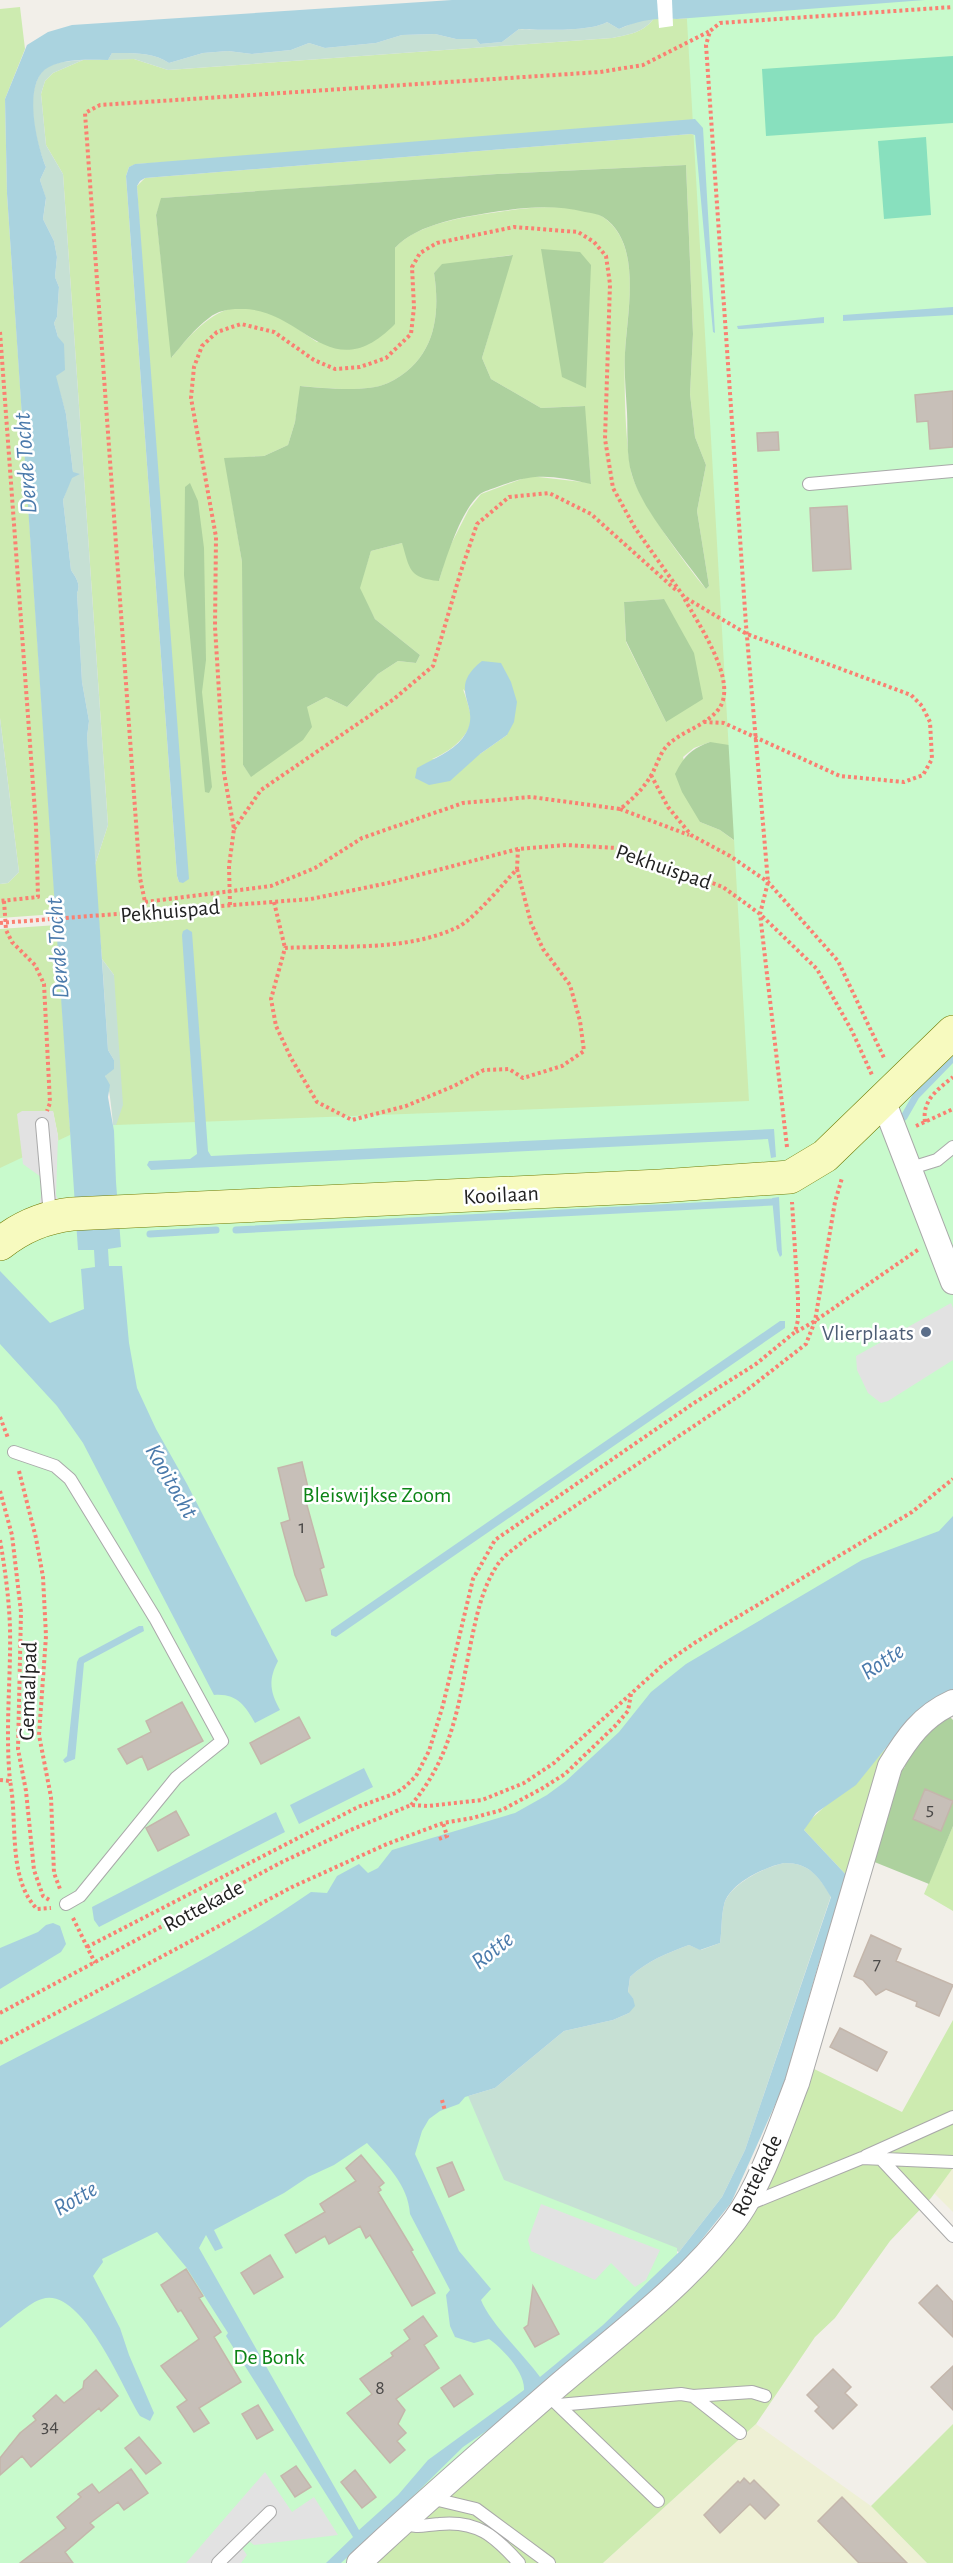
<svg xmlns="http://www.w3.org/2000/svg" width="953" height="2563" viewBox="0 0 953 2563" font-family="'Alegreya Sans',sans-serif">
  <rect width="100%" height="100%" fill="#f2efe9"/>
  <path fill="#eef0d5" d="M 953,2168 L 953,2212 L 934,2193 Z
    M 756,2424 L 871,2506 L 927,2563 L 603,2563 Z"/>
  <path fill="#cdebb0" fill-rule="evenodd" d="M 925,0 L 953,0 L 770,1129 L 208,1151 L 183,931 L 197,1154 L 116,1182 L 114,975 L 102,959 L 94,868 L 108,825 L 63,174 L 46,145 L 41,94 L 45,81 L 53,73 L 83,60 L 134,59 L 168,70 L 612,38 C 628,35 645,32 654,18 L 677,19 ZM 703,128 L 695,135 L 691,134 L 145,178 L 137,186 L 179,882 L 177,876 L 126,176 L 129,167 L 136,164 ZM 686,165 L 693,334 L 690,394 L 695,437 L 706,465 L 697,511 L 709,586 L 706,589 C 688,568 635,496 631,471 C 625,437 624,388 625,353 C 627,312 643,244 603,217 C 582,203 528,207 505,211 C 471,216 418,222 395,248 L 395,324 L 317,342 C 302,332 288,321 273,314 C 229,291 197,326 172,357 L 156,215 L 162,198 L 497,174 ZM 512,255 L 482,358 L 491,379 L 541,408 L 584,406 L 591,483 L 530,476 L 481,494 L 469,509 L 447,552 L 439,581 L 402,543 L 371,551 L 359,588 L 375,619 L 420,655 L 416,663 L 398,661 L 378,674 L 347,707 L 326,697 L 307,707 L 251,776 L 243,765 L 242,562 L 225,459 L 264,456 L 288,445 L 295,422 L 301,386 C 324,388 367,393 388,383 C 434,361 441,318 434,273 L 442,265 ZM 664,599 L 666,722 L 626,642 L 624,602 ZM 463,689 L 507,735 L 480,754 L 432,759 C 448,753 471,736 471,718 C 470,709 466,698 463,689 ZM 710,742 L 762,861 L 720,830 L 700,822 L 683,757 L 694,748 Z
    M 20,7 L 25,49 L 5,99 L 7,194 L 56,914 L 0,918 L 0,884 L 8,883 L 19,872 L 0,718 L 0,9 Z
    M 57,925 L 75,1206 L 59,1155 L 58,1136 L 53,1111 L 23,1164 L 0,1232 L 0,929 Z
    M 953,1689 L 953,1695 L 929,1707 L 849,1878 L 804,1830 L 808,1822 L 876,1759 L 923,1707 Z
    M 953,1826 L 953,1911 L 924,1894 Z
    M 953,2020 L 953,2168 L 931,2198 L 890,2241 L 835,2318 L 815,2337 L 756,2424 L 603,2563 L 365,2563 L 701,2269 L 808,2066 L 902,2112 Z
    M 953,2424 L 953,2563 L 927,2563 L 871,2506 Z"/>
  <path fill="#add19e" d="M 686,165 L 693,334 L 690,394 L 695,437 L 706,465 L 697,511 L 709,586 L 706,589 C 684,558 642,510 632,475 C 626,456 628,432 627,412 C 626,393 624,373 625,353 C 627,313 643,243 603,217 C 598,214 591,213 585,212 C 556,205 529,207 500,211 C 468,216 417,223 395,248 L 395,324 C 329,391 303,306 239,309 C 228,309 217,311 209,318 C 194,329 183,344 171,358 L 156,215 L 161,198 L 497,174 Z
    M 541,249 L 580,252 L 591,265 L 586,388 L 562,377 Z
    M 513,255 L 482,358 L 491,379 L 541,408 L 585,406 L 591,484 C 552,476 536,472 497,487 C 492,489 484,491 480,494 C 461,510 446,558 439,581 C 409,578 410,570 402,543 L 371,551 L 360,588 L 375,619 L 420,655 L 416,663 L 398,661 L 378,674 L 347,707 L 326,697 L 307,707 L 312,727 L 303,740 L 251,777 L 243,765 L 242,562 L 224,458 L 264,456 L 288,445 L 295,422 L 300,386 C 324,388 366,393 388,383 C 434,361 441,318 434,273 L 442,264 Z
    M 190,483 L 198,501 L 204,548 L 206,660 L 202,692 L 212,787 L 209,793 L 205,792 L 184,575 L 185,487 Z
    M 664,599 L 694,653 L 703,699 L 666,722 L 626,641 L 624,602 Z
    M 710,742 L 729,745 L 763,861 L 720,830 L 700,822 L 682,792 L 675,774 C 684,756 691,749 710,742 Z
    M 945,1712 L 953,1720 L 953,1826 L 929,1884 L 872,1861 L 893,1776 L 905,1767 L 901,1760 Z"/>
  <path fill="#c6e0d4" d="M 654,18 C 645,32 628,35 612,38 L 168,70 L 134,59 L 108,60 L 112,53 C 130,53 154,52 169,63 L 203,53 L 228,51 L 252,54 L 291,50 L 309,43 L 325,48 L 376,43 L 402,35 L 435,34 L 456,39 L 476,39 L 480,44 L 502,42 L 519,29 C 541,30 590,32 607,22 L 619,29 L 643,19 Z
    M 83,60 L 53,73 L 45,81 L 41,94 L 46,145 L 63,174 L 108,825 L 94,868 L 87,737 L 89,721 L 82,682 L 77,593 C 81,584 76,578 71,570 L 63,500 L 73,472 L 66,414 L 55,376 L 58,337 L 54,323 L 57,317 L 59,287 L 55,277 L 57,257 L 54,241 L 43,219 L 46,199 L 40,180 L 46,167 C 36,144 22,87 46,68 C 56,61 72,61 83,60 Z
    M 0,718 L 19,872 L 8,883 L 0,884 Z
    M 102,959 L 114,975 L 123,1105 L 114,1131 C 112,1117 110,1085 105,1076 L 114,1060 L 108,1050 Z
    M 784,1863 C 810,1863 818,1876 831,1896 L 745,2150 L 722,2197 L 679,2252 L 499,2183 L 465,2097 L 495,2088 L 564,2031 L 613,2020 L 629,2013 L 633,1998 L 628,1993 L 630,1977 C 647,1961 667,1953 689,1945 L 701,1950 L 720,1943 C 722,1930 721,1917 724,1905 C 729,1884 765,1867 784,1863 Z"/>
  <path fill="#c8facc" d="M 734,0 L 953,0 L 953,1547 L 0,2135 L 0,1168 L 89,1126 L 749,1101 L 686,3 Z
    M 460,2077 L 504,2180 L 677,2248 L 677,2276 L 351,2563 L 0,2563 L 0,2268 Z"/>
  <path fill="#88e0be" d="M 953,56 L 953,123 L 766,136 L 762,69 Z
    M 926,137 L 931,215 L 884,219 L 878,141 Z"/>
  <path fill="#e2e2e2" d="M 22,1111 L 53,1111 L 58,1136 L 56,1195 L 59,1202 L 39,1206 L 43,1187 L 41,1177 L 23,1164 L 17,1114 Z
    M 951,1303 L 953,1308 L 953,1360 L 888,1401 L 881,1403 L 868,1393 L 857,1370 L 856,1356 Z
    M 541,2204 L 660,2250 L 646,2280 L 635,2287 L 611,2263 L 595,2280 L 531,2251 L 528,2240 Z
    M 265,2472 L 292,2512 L 314,2497 L 338,2535 L 254,2545 L 249,2541 L 242,2548 L 247,2555 L 241,2563 L 186,2563 Z"/>
  <path fill="#aad3df" fill-rule="evenodd" d="M 452,0 L 925,0 L 677,19 C 655,18 639,20 619,29 L 607,22 C 590,32 541,30 519,29 L 502,42 L 480,44 L 476,39 L 456,39 L 435,34 L 402,35 L 376,43 L 325,48 L 309,43 L 291,50 L 252,54 L 228,51 L 203,53 L 169,63 C 154,52 130,53 112,53 L 108,60 C 89,60 67,58 49,67 C 21,81 37,145 46,167 L 40,180 L 46,198 L 43,219 L 54,241 L 57,257 L 55,277 L 59,287 L 57,317 L 54,323 L 58,337 L 64,344 L 65,370 L 56,376 L 66,414 L 73,472 L 80,474 L 72,478 L 63,500 L 71,570 C 76,578 81,584 77,593 L 82,682 L 89,721 L 87,737 L 108,1050 L 114,1060 L 114,1069 L 105,1076 L 110,1085 L 108,1097 L 114,1131 L 116,1182 L 121,1247 L 108,1249 L 109,1266 L 122,1266 L 129,1343 L 137,1388 L 156,1429 L 187,1484 L 278,1661 C 268,1680 270,1692 280,1710 L 255,1723 C 245,1705 236,1693 214,1695 L 83,1443 L 57,1406 L 0,1344 L 0,1271 L 50,1323 L 84,1309 L 81,1269 L 95,1267 L 94,1250 L 78,1250 L 7,194 L 5,99 L 27,45 L 48,32 L 72,25 Z
    M 695,119 L 703,128 L 715,333 L 713,332 L 695,135 L 691,134 L 145,178 L 140,181 L 137,186 L 189,879 L 183,883 L 179,882 L 177,876 L 126,176 L 129,167 L 135,164 Z
    M 953,307 L 953,315 L 843,321 L 843,315 Z
    M 824,317 L 824,323 L 742,329 L 738,329 L 737,326 Z
    M 482,661 L 501,663 L 511,682 L 517,702 L 514,722 L 507,735 L 480,754 L 450,781 L 429,785 L 415,778 L 417,768 C 434,758 456,751 466,733 C 482,705 445,690 482,661 Z
    M 187,929 L 192,932 L 208,1151 L 211,1156 L 774,1129 L 776,1157 L 771,1158 L 768,1139 L 151,1170 L 147,1165 L 149,1161 L 190,1159 L 197,1154 L 182,935 L 183,931 Z
    M 779,1197 L 782,1255 L 780,1257 L 777,1250 L 772,1198 Z
    M 780,1321 L 785,1321 L 785,1328 L 336,1637 L 331,1635 L 331,1630 Z
    M 953,1516 L 953,1689 L 923,1707 L 901,1729 L 856,1785 L 816,1813 L 804,1830 L 849,1878 L 822,1952 L 783,2087 L 731,2203 L 691,2253 L 649,2294 L 520,2408 L 463,2447 L 397,2512 L 341,2563 L 326,2563 L 353,2537 L 226,2336 L 228,2333 L 186,2267 L 157,2232 L 102,2259 L 103,2262 L 93,2276 L 120,2328 L 129,2355 L 154,2413 L 150,2421 L 140,2416 C 123,2389 82,2286 42,2299 C 30,2302 11,2320 0,2328 L 0,2066 C 105,2011 213,1960 311,1892 L 327,1893 L 337,1876 L 359,1864 L 368,1873 L 378,1868 L 392,1850 L 515,1813 L 547,1795 L 566,1781 L 619,1732 L 651,1692 L 686,1664 L 862,1560 L 939,1531 ZM 784,1863 C 810,1863 818,1876 831,1897 L 745,2150 L 722,2197 L 679,2252 L 603,2325 L 540,2377 C 524,2355 490,2323 481,2300 L 491,2289 L 459,2251 L 415,2154 L 422,2131 L 429,2119 L 440,2111 L 459,2104 L 465,2097 L 495,2088 L 564,2031 L 613,2020 L 629,2013 L 635,2006 L 633,1998 L 628,1992 L 630,1977 C 647,1961 667,1953 689,1945 L 700,1950 L 720,1943 C 722,1930 721,1917 724,1905 C 729,1883 765,1867 784,1863 ZM 367,2143 C 386,2164 408,2184 410,2214 L 450,2290 L 446,2295 L 450,2326 L 455,2337 L 474,2343 L 489,2339 C 503,2349 525,2372 524,2390 L 428,2460 L 398,2495 L 359,2530 L 199,2248 L 206,2235 L 215,2251 L 223,2248 L 214,2230 L 284,2193 L 308,2177 L 334,2165 Z
    M 139,1626 L 143,1626 L 144,1631 L 84,1663 L 75,1759 L 65,1763 L 63,1760 L 67,1756 L 77,1662 L 79,1658 Z
    M 364,1768 L 373,1787 L 299,1824 L 290,1805 Z
    M 276,1812 L 285,1832 L 99,1927 L 94,1920 L 92,1907 Z
    M 53,1923 L 60,1926 L 66,1944 L 61,1952 L 0,1989 L 0,1948 L 38,1932 L 46,1925 Z"/>
  <path fill="#fff" d="M 657,0 L 672,0 L 673,26 L 659,28 Z"/>
  <g fill="none" stroke-linecap="round" stroke-linejoin="round">
    <path stroke="#aad3df" stroke-width="7" d="M 904,1117 L 916,1096 L 953,1058
      M 236,1230 L 772,1202
      M 150,1234 L 216,1230"/>
  </g>
  <path fill="#c7bfb8" stroke="#c4b6ab" stroke-width="1.5" d="M 953,391 L 953,447 L 930,449 L 928,421 L 917,422 L 915,395 Z
    M 778,432 L 779,450 L 758,451 L 757,433 Z
    M 847,506 L 851,569 L 813,571 L 810,508 Z
    M 302,1462 L 310,1496 L 305,1498 L 324,1567 L 320,1569 L 327,1595 L 306,1601 L 295,1575 L 281,1523 L 290,1520 L 278,1468 Z
    M 182,1702 L 203,1741 L 148,1770 L 142,1756 L 127,1764 L 118,1749 L 151,1732 L 146,1721 Z
    M 299,1717 L 310,1738 L 261,1764 L 250,1743 Z
    M 925,1789 L 953,1801 L 941,1831 L 913,1819 Z
    M 176,1811 L 189,1835 L 158,1851 L 146,1828 Z
    M 871,1935 L 901,1949 L 896,1961 L 953,1985 L 939,2016 L 916,2006 L 917,2002 L 886,1989 L 876,1995 L 863,1980 L 854,1976 Z
    M 840,2028 L 887,2052 L 877,2071 L 830,2047 Z
    M 361,2155 L 384,2183 L 379,2187 L 381,2190 L 378,2192 L 413,2250 L 411,2251 L 435,2293 L 412,2306 L 370,2235 L 366,2238 L 360,2226 L 329,2244 L 325,2236 L 296,2253 L 285,2235 L 325,2212 L 320,2204 L 356,2181 L 346,2168 Z
    M 452,2162 L 464,2190 L 449,2197 L 437,2168 Z
    M 270,2255 L 283,2277 L 254,2294 L 241,2273 Z
    M 186,2269 L 203,2296 L 199,2298 L 221,2332 L 214,2337 L 241,2382 L 199,2408 L 209,2423 L 194,2432 L 177,2407 L 187,2400 L 161,2366 L 199,2339 L 181,2310 L 178,2312 L 161,2285 Z
    M 937,2285 L 953,2302 L 953,2337 L 919,2303 Z
    M 533,2286 L 559,2334 L 535,2347 L 524,2328 L 528,2325 Z
    M 423,2316 L 437,2336 L 424,2345 L 439,2368 L 396,2399 L 405,2410 L 398,2424 L 406,2433 L 397,2441 L 405,2450 L 390,2463 L 347,2413 L 372,2394 L 360,2379 L 393,2356 L 391,2353 L 410,2339 L 404,2330 Z
    M 953,2366 L 953,2410 L 931,2387 Z
    M 833,2369 L 851,2387 L 845,2393 L 857,2405 L 833,2429 L 815,2411 L 819,2407 L 807,2395 Z
    M 96,2370 L 118,2396 L 101,2411 L 99,2408 L 31,2467 L 22,2456 L 0,2475 L 0,2458 L 20,2433 L 36,2420 L 33,2416 L 56,2395 L 64,2403 L 83,2388 L 84,2381 Z
    M 460,2375 L 473,2394 L 454,2407 L 441,2388 Z
    M 258,2405 L 273,2430 L 257,2439 L 242,2414 Z
    M 139,2437 L 161,2463 L 146,2474 L 125,2448 Z
    M 296,2466 L 311,2487 L 295,2497 L 281,2476 Z
    M 131,2469 L 148,2493 L 124,2510 L 118,2502 L 90,2523 L 94,2527 L 65,2552 L 73,2563 L 20,2563 L 66,2528 L 57,2517 L 81,2497 L 78,2494 L 92,2484 L 99,2493 Z
    M 355,2470 L 376,2497 L 362,2508 L 341,2482 Z
    M 744,2478 L 750,2484 L 754,2480 L 779,2505 L 765,2519 L 750,2504 L 720,2533 L 704,2515 L 738,2481 L 740,2483 Z
    M 842,2497 L 907,2563 L 859,2563 L 818,2521 Z"/>
  <g fill="none" stroke-linecap="round" stroke-linejoin="round">
    <defs>
      <path id="lane" d="M 809,484 L 953,471
        M 42,1124 L 50,1216
        M 908,1169 L 937,1160 L 953,1147
        M 14,1452 L 55,1466 L 70,1479 L 155,1618 L 222,1741 L 176,1778 L 80,1896 L 66,1904
        M 866,2156 L 953,2117
        M 881,2159 L 953,2236
        M 749,2204 L 862,2158 L 953,2162
        M 693,2396 L 752,2392 L 765,2396
        M 555,2402 L 658,2501
        M 558,2405 L 681,2394 L 693,2396 L 740,2433
        M 430,2498 L 476,2509 L 549,2563
        M 402,2522 C 418,2529 423,2525 439,2524 C 477,2520 495,2536 519,2563
        M 218,2563 L 270,2512"/>
      <path id="street" d="M 883,1100 L 953,1282
        M 359,2563 C 424,2502 492,2443 560,2384 C 621,2332 686,2285 735,2220 C 761,2185 781,2124 797,2083 L 890,1766 C 907,1738 922,1716 953,1702"/>
      <path id="secondary" d="M 0,1244 C 21,1227 45,1217 72,1214 L 660,1186 L 790,1177 L 825,1156 L 953,1032"/>
    </defs>
    <use href="#lane" stroke="#a9a9a9" stroke-width="14"/>
    <use href="#street" stroke="#a9a9a9" stroke-width="26"/>
    <use href="#secondary" stroke="#707d05" stroke-width="34"/>
    <path stroke="#fa8072" stroke-width="4" stroke-dasharray="3 3" stroke-linecap="butt" d="M 0,332 L 36,826 L 38,897 L 0,901
      M 651,775 L 668,807 L 691,835 L 730,856 L 768,882 L 838,961 L 885,1060
      M 620,809 L 689,835
      M 234,829 L 261,790 L 394,699 L 433,666 L 461,571 L 477,524 L 509,497 L 549,493 L 591,514 L 677,591
      M 517,869 L 531,923 L 543,949 L 570,985 L 580,1021 L 584,1051 L 562,1066 L 523,1078 L 509,1069 L 484,1070 L 454,1086 L 406,1106 L 352,1120 L 317,1102 L 291,1058 L 276,1026 L 271,999 L 285,948 C 342,945 406,952 458,927 C 475,918 503,884 517,869 L 518,849
      M 4,901 L 6,930 L 12,942 L 35,965 L 44,984 L 50,1103 L 47,1111
      M 145,902 L 271,886 L 315,868 L 362,838 L 463,803 L 531,797 L 620,809 C 633,799 645,787 653,772 C 657,764 660,754 666,747 C 679,732 704,727 718,710 C 740,683 698,624 684,598
      M 274,902 L 285,948
      M 230,905 L 229,866 L 234,829 L 224,773 L 215,627 L 216,537 L 191,398 L 194,367 L 202,346 L 217,332 L 241,324 L 274,332 L 314,360 L 335,369 L 360,367 L 386,358 L 411,334 L 414,307 L 412,267 L 420,253 L 437,243 L 514,227 L 578,232 L 594,242 L 606,256 L 610,284 L 605,439 L 613,488 L 635,528 L 684,597 L 747,634 L 911,695 L 922,706 L 930,722 L 932,759 L 923,775 L 904,782 L 840,776 L 724,723 L 705,722
      M 144,912 L 145,902 L 140,878 L 85,113 L 100,105 L 600,72 L 643,65 L 710,31
      M 0,923 L 311,899 L 388,883 L 518,849 L 566,845 L 616,848 L 723,887 L 760,914 L 817,969 L 852,1031 L 872,1075
      M 925,1122 C 922,1100 937,1090 953,1077
      M 916,1126 L 953,1109
      M 787,1147 L 760,914 L 768,882 L 746,625 L 706,45 L 710,31 L 720,23 L 953,7
      M 796,1332 L 815,1321 L 919,1249
      M 0,1417 L 8,1438
      M 19,1471 L 36,1538 L 43,1577 L 46,1636 L 39,1735 L 51,1797 L 54,1873 L 60,1889
      M 0,1491 L 12,1535 L 21,1612 L 18,1749 L 26,1791 L 34,1870 L 43,1896 L 51,1901
      M 0,1540 C 5,1569 9,1598 10,1628 C 11,1679 5,1729 10,1781
      M 0,1780 L 10,1781 C 18,1821 7,1878 37,1909 L 51,1908
      M 411,1805 C 453,1756 459,1702 471,1642 C 477,1614 482,1588 498,1564 C 505,1554 517,1547 526,1539 L 743,1393 L 806,1344 L 815,1321 L 835,1202 L 842,1178
      M 439,1839 L 447,1836 L 443,1823
      M 73,1918 L 95,1963
      M 87,1947 L 358,1807 L 396,1793 L 406,1786 L 416,1776 L 429,1751 L 443,1705 L 473,1579 L 495,1540 L 694,1403 L 756,1364 L 795,1332 L 798,1320 L 798,1298 L 792,1202
      M 0,2013 L 282,1862 L 348,1831 L 411,1805 L 428,1806 L 482,1800 L 524,1783 L 554,1763 L 664,1664 L 696,1642 L 912,1512 L 953,1479
      M 0,2043 L 292,1887 L 387,1844 L 443,1823 L 472,1818 L 502,1810 L 541,1789 L 565,1774 L 615,1726 L 628,1711 L 631,1694
      M 442,2100 L 445,2111"/>
    <use href="#lane" stroke="#fff" stroke-width="12"/>
    <use href="#street" stroke="#fff" stroke-width="24"/>
    <use href="#secondary" stroke="#f7fabf" stroke-width="33"/>
  </g>
  <circle fill="#5c6f8a" stroke="#fff" stroke-width="2" cx="926" cy="1332" r="6"/>
  <g text-anchor="middle" stroke-width="5" stroke-linejoin="round" paint-order="stroke">
    <g font-size="20" fill="#4b4948">
      <text x="302" y="1533">1</text>
      <text x="930" y="1815">5</text>
      <text x="877" y="1970">7</text>
      <text x="380" y="2394">8</text>
      <text x="50" y="2432">34</text>
    </g>
    <g font-size="22" fill="#222" stroke="#fff">
      <text transform="translate(664 866) rotate(19)" y="8">Pekhuispad</text>
      <text transform="translate(170 910) rotate(-5)" y="8">Pekhuispad</text>
      <text transform="translate(501 1194) rotate(-3)" y="8">Kooilaan</text>
      <text transform="translate(27 1691) rotate(-88)" y="8">Gemaalpad</text>
      <text transform="translate(203 1905) rotate(-28)" y="8">Rottekade</text>
      <text transform="translate(756 2175) rotate(-64)" y="8">Rottekade</text>
    </g>
    <g font-size="22" fill="#4e5e75" stroke="#fff" text-anchor="end">
      <text x="914" y="1340">Vlierplaats</text>
    </g>
    <g font-size="22" fill="#0c8416" stroke="#fff">
      <text x="377" y="1502">Bleiswijkse Zoom</text>
      <text x="269" y="2364">De Bonk</text>
    </g>
    <g font-size="24" font-style="italic" fill="#4a7aab" stroke="#fff">
      <text transform="translate(25 463) rotate(-94)" y="8">Derde Tocht</text>
      <text transform="translate(57 948) rotate(-94)" y="8">Derde Tocht</text>
      <text transform="translate(172 1481) rotate(60)" y="8">Kooitocht</text>
      <text transform="translate(882 1661) rotate(-34)" y="8">Rotte</text>
      <text transform="translate(492 1950) rotate(-38)" y="8">Rotte</text>
      <text transform="translate(75 2198) rotate(-30)" y="8">Rotte</text>
    </g>
  </g>
</svg>
